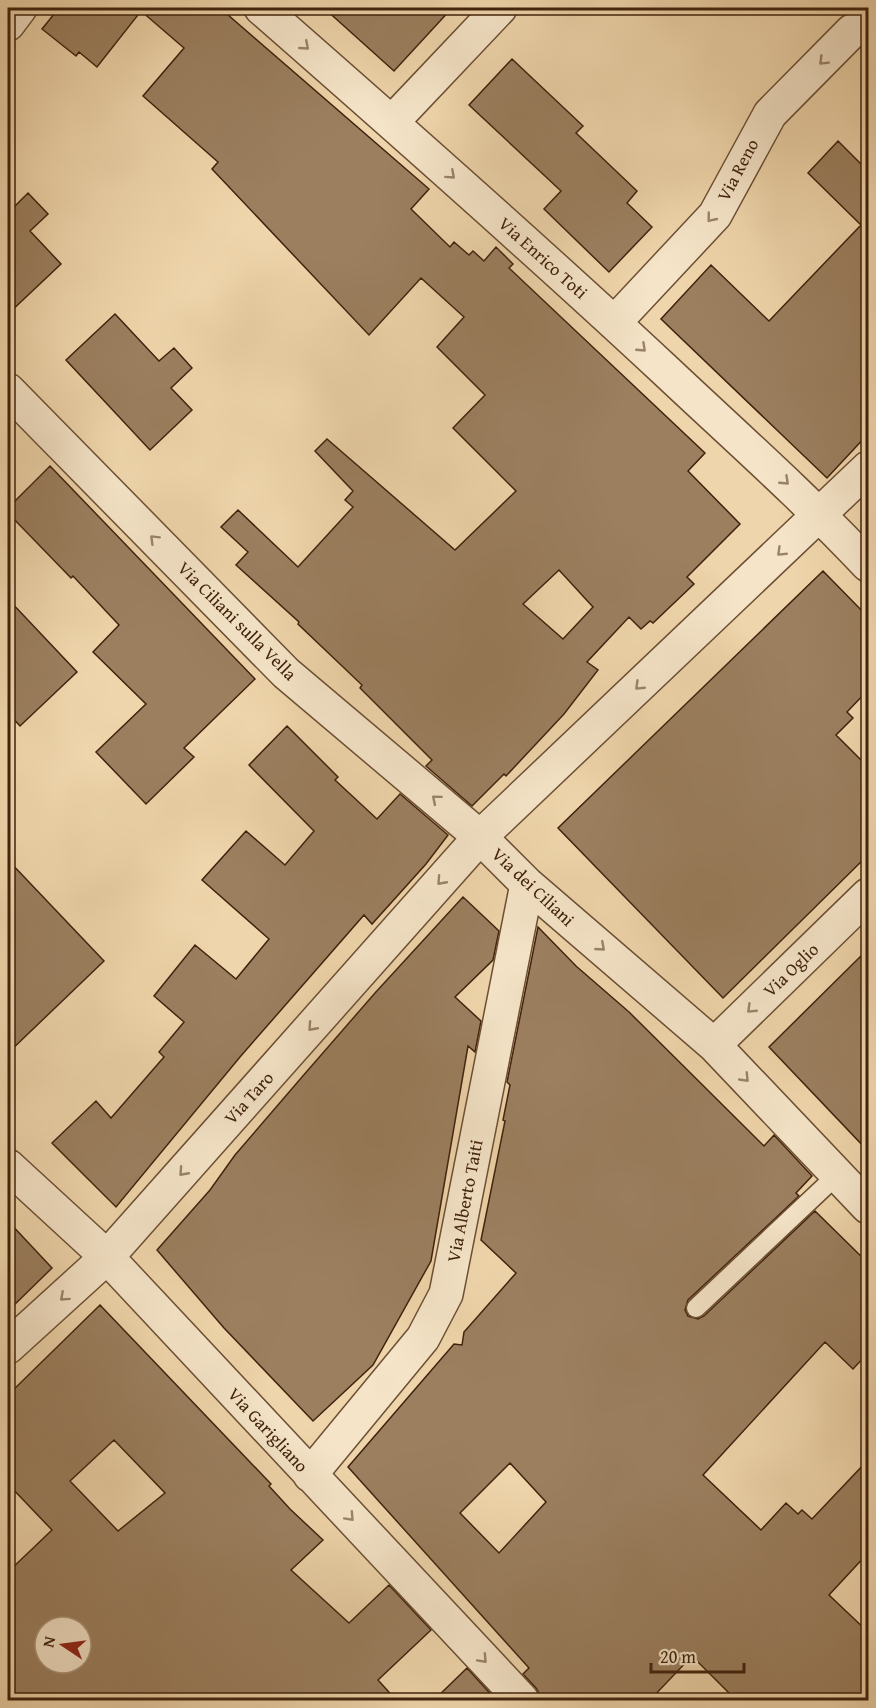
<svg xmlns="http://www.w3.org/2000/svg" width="876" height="1708" viewBox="0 0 876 1708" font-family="'Gentium Book Plus',serif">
  <rect width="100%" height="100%" fill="#efd5ab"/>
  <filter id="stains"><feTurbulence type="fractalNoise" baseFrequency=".00333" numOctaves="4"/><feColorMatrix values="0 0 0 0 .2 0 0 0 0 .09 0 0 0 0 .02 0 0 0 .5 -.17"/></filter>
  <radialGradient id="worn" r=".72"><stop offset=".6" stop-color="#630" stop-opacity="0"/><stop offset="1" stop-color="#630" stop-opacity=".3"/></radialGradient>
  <path fill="#9b7f5f" stroke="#40220d" stroke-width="1.5" fill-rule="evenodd" d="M 59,8 L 220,8 L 429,189 L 411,209 L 450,247 L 454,242 L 469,255 L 473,251 L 484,261 L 496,247 L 513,264 L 509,268 L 705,453 L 688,471 L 740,524 L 687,577 L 694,584 L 653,623 L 650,621 L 641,629 L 629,617 L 587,662 L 598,670 L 564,714 L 506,776 L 504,774 L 472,806 L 426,766 L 432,760 L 360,688 L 362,685 L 298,624 L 299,622 L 236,565 L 248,552 L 221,527 L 238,510 L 298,567 L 353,507 L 345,500 L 353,491 L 315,451 L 327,439 L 455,550 L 516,491 L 453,428 L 485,395 L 437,347 L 464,317 L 421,278 L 369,335 L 212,169 L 218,162 L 143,96 L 184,48 L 141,11 L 97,67 L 79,52 L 76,56 L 42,29 ZM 559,570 L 593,607 L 563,639 L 523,604 Z
    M 324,8 L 452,8 L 394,71 Z
    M 512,59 L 583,126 L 576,133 L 637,191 L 627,203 L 652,227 L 609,272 L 544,209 L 561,191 L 469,105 Z
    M 838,141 L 868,171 L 868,434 L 827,478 L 661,319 L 711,265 L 769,321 L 861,225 L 808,173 Z
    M 28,193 L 48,214 L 30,231 L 61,264 L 8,314 L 8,206 L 11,210 Z
    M 115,314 L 159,361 L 174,348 L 192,368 L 171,388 L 192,410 L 150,450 L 66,360 Z
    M 50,466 L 255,679 L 184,748 L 194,757 L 146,804 L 96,752 L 146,704 L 93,652 L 119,625 L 73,576 L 71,578 L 8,513 L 8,508 Z
    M 823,571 L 868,617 L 868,690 L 847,712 L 853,718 L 836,735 L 868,767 L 868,855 L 723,998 L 558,828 Z
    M 8,599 L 77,672 L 20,726 L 8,713 Z
    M 287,726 L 338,777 L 335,780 L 377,819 L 400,794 L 448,835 L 426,864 L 372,924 L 364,915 L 240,1057 L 116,1207 L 52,1143 L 96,1101 L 111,1118 L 164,1057 L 159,1052 L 184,1022 L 154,996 L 195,945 L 236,979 L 269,939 L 202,880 L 246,831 L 285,865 L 314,831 L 249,765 Z
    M 8,860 L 104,961 L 8,1053 Z
    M 463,897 L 499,931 L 493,960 L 455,997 L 481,1021 L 475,1052 L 468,1046 L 431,1261 L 373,1365 L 313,1421 L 224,1328 L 157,1250 L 210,1190 L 235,1155 L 302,1077 L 375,993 Z
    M 538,927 L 576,966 L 629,1012 L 764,1146 L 774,1135 L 812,1176 L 796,1193 L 799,1196 L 688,1300 L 685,1310 L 688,1316 L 698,1319 L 704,1316 L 815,1211 L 868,1263 L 868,1353 L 853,1369 L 825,1342 L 703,1475 L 761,1530 L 786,1503 L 798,1514 L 802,1510 L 812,1519 L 868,1460 L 868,1553 L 829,1595 L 868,1632 L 868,1701 L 737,1701 L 692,1656 L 649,1701 L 540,1701 L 540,1695 L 536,1688 L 523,1674 L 529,1668 L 348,1467 L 454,1344 L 462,1345 L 464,1332 L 516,1273 L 481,1240 L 505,1121 L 503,1120 L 510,1085 L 507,1082 ZM 510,1463 L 546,1502 L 499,1553 L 460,1513 Z
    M 868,949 L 868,1151 L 769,1047 Z
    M 8,1221 L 52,1268 L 8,1311 Z
    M 100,1305 L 271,1484 L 269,1486 L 290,1509 L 323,1540 L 291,1570 L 349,1623 L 389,1585 L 431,1630 L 378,1680 L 397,1701 L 8,1701 L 8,1572 L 52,1530 L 8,1484 L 8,1395 ZM 114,1440 L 165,1493 L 118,1531 L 70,1481 ZM 45,1627 L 81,1627 L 81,1663 L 45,1663 Z
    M 467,1668 L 497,1701 L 433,1701 Z"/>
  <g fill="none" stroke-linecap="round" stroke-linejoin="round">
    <defs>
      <path id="service" d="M 696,1308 L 837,1175"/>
      <path id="minor" d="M 261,8 C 397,127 533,247 666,371 C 734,435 804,497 868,565
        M 392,122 L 500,8
        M 614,323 L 715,215 L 770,114 L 852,31 L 868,26
        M 8,390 L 286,673 L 480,837 L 527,884 L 714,1045 L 868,1207
        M 714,1045 L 868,895
        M 8,1166 L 107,1257 L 522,1700
        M 8,1347 L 107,1257 L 480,837 L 868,468
        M 310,1475 L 423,1338 L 446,1294 L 527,884"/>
      <path id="tertiary" d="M 8,24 L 20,8"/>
    </defs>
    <use href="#service" stroke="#6c4f34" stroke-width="21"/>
    <use href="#minor" stroke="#6c4f34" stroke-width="36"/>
    <use href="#tertiary" stroke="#6c4f34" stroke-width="36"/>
    <use href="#service" stroke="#f5e4c8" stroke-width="18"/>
    <use href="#minor" stroke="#f5e4c8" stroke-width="33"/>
    <use href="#tertiary" stroke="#f5e4c8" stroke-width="33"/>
  </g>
  <defs><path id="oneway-chevron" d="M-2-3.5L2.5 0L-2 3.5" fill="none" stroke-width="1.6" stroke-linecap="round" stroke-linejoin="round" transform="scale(1.5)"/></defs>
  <g stroke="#9a836a">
    <use href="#oneway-chevron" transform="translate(305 46) rotate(41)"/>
    <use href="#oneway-chevron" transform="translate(823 61) rotate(135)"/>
    <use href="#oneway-chevron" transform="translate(451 175) rotate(42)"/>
    <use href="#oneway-chevron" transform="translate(711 218) rotate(129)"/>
    <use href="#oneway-chevron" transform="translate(642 348) rotate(43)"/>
    <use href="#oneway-chevron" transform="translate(785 481) rotate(43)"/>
    <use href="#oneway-chevron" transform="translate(154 539) rotate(-135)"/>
    <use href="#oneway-chevron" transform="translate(781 552) rotate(136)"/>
    <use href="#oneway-chevron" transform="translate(639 686) rotate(136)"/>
    <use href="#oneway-chevron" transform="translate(436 799) rotate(-140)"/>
    <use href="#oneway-chevron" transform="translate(441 881) rotate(132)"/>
    <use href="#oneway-chevron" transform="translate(601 947) rotate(41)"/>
    <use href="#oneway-chevron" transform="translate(751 1009) rotate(136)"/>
    <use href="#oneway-chevron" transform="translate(312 1027) rotate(132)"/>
    <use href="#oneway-chevron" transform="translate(745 1078) rotate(46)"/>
    <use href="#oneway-chevron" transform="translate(183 1172) rotate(132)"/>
    <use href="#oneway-chevron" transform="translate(64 1297) rotate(138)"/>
    <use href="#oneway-chevron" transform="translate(350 1517) rotate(47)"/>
    <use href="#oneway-chevron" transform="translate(483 1659) rotate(47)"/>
  </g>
  <g text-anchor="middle" stroke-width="4.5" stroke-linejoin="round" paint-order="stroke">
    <g font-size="18" fill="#40220d" stroke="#f5e4c8">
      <text transform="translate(738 170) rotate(-62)" y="6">Via Reno</text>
      <text transform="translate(543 258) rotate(42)" y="6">Via Enrico Toti</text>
      <text transform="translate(237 621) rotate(45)" y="6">Via Ciliani sulla Vella</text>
      <text transform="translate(533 887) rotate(43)" y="6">Via dei Ciliani</text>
      <text transform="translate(791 970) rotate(-44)" y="6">Via Oglio</text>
      <text transform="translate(249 1098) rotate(-48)" y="6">Via Taro</text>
      <text transform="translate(465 1201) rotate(-79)" y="6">Via Alberto Taiti</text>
      <text transform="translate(268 1430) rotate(47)" y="6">Via Garigliano</text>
    </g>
  </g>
  <rect width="876" height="1708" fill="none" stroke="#efd5ab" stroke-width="30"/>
  <rect x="9" y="9" width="858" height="1690" fill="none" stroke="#40220d" stroke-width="3"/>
  <rect x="15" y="15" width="846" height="1678" fill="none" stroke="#40220d" stroke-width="1.5"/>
  <g transform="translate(63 1645) rotate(283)"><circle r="28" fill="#f5e4c8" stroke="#ad967d" stroke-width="1.5"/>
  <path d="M0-4.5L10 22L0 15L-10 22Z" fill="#8f2418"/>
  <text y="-9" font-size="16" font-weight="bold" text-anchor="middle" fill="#40220d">N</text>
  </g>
  <path d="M651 1663v9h93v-9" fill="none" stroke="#40220d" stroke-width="3"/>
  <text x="660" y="1663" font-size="18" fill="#40220d" stroke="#f5e4c8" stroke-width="4.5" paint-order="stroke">20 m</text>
  <rect width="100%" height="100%" filter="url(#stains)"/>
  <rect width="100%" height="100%" fill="url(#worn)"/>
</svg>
